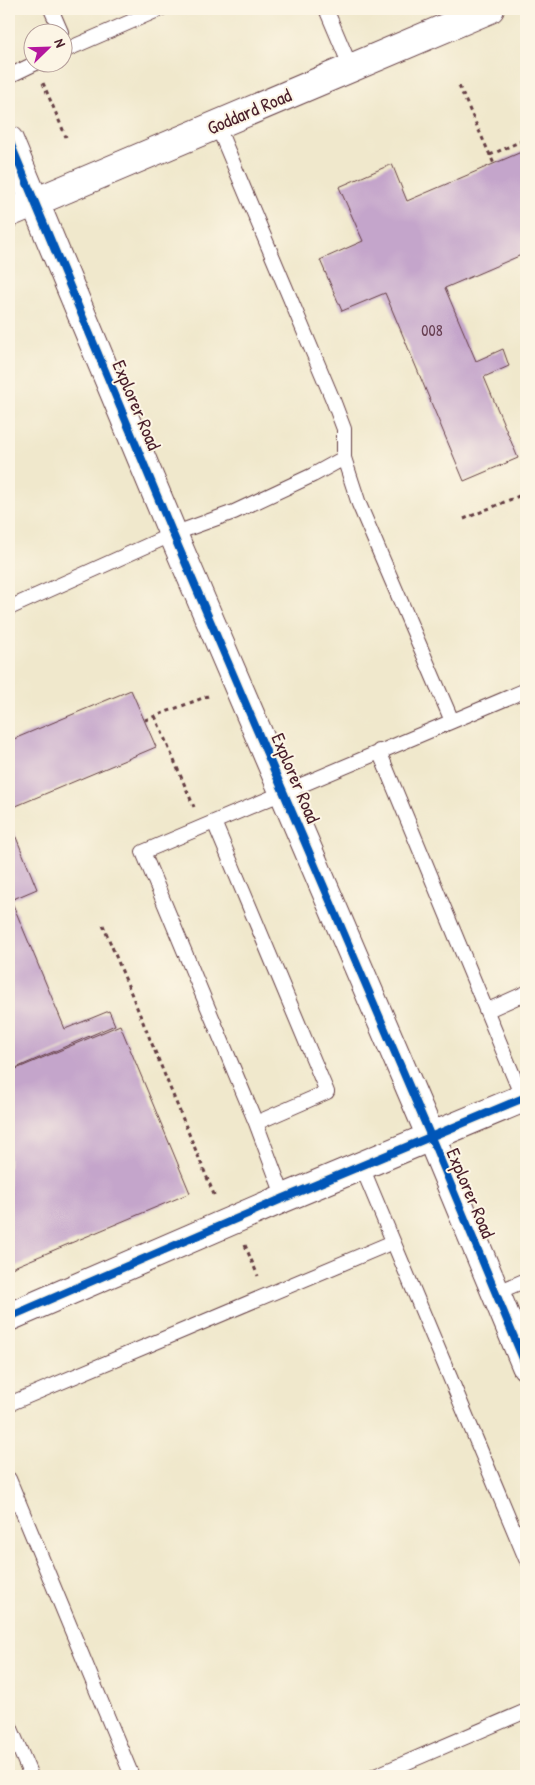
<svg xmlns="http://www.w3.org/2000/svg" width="535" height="1785" viewBox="0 0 535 1785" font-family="'Patrick Hand',sans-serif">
  <rect width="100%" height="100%" fill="#fcf5e5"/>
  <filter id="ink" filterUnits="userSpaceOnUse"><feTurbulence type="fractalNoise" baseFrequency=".02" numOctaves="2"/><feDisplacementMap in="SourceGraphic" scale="10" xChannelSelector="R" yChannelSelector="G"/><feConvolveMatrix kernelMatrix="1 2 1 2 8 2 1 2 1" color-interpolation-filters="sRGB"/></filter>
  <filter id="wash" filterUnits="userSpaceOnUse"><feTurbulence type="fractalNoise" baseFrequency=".0096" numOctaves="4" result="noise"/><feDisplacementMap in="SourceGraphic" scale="20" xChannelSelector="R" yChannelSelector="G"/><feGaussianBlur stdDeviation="1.12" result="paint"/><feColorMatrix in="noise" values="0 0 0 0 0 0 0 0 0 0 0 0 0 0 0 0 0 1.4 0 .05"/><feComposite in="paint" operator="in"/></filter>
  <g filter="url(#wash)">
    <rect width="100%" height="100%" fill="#f0e8cc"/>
    <g id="blocks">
      <path fill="#c4a5cb" d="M 526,150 L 526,253 L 445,288 L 476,361 L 503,349 L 509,366 L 484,377 L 518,458 L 464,481 L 385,293 L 342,311 L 320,260 L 363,241 L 339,187 L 392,164 L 407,201 Z
        M 131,690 L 156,747 L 9,809 L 9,741 Z
        M 9,820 L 37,889 L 11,900 L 65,1029 L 109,1011 L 115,1025 L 9,1071 Z
        M 120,1025 L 190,1193 L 9,1269 L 9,1072 Z"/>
    </g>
  </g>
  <g filter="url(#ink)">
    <use href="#blocks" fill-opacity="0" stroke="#633d43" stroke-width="1"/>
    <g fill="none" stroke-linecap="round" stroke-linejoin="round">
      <defs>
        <path id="service" d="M 51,9 L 61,32
          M 326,9 L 351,68
          M 68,49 L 160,9
          M 9,76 L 38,62
          M 344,458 L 359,504 L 452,721
          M 9,608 L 173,534 L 234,512 L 313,475 L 344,458 L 344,429 L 333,400 L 217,125
          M 379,751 L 523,1099
          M 214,822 L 327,1092 L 256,1123
          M 488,1010 L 526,993
          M 362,1167 L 526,1559
          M 284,1198 L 256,1123 L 143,852 L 526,690
          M 496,1293 L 526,1280
          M 9,1404 L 393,1242
          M 9,1479 L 132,1776
          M 9,1724 L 31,1776
          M 375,1776 L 526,1711"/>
        <path id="minor" d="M 9,140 L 173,534 L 431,1137 L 526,1366
          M 9,213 L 490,9
          M 9,1317 L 284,1198 L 526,1097"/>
      </defs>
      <use href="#service" stroke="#633d43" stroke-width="16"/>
      <use href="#minor" stroke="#633d43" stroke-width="30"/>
      <path stroke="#633d43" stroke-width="3" stroke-dasharray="4 4" stroke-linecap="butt" d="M 43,83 L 66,137
        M 459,86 L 494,164
        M 490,155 L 526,139
        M 464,519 L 526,493
        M 155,716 L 194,807
        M 145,720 L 208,696
        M 103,925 L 215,1197
        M 245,1245 L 258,1276"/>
      <use href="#service" stroke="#fff" stroke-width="14"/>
      <use href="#minor" stroke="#fff" stroke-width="28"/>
      <defs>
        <path id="cycleway" d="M 9,140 L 173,534 L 431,1137 L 526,1366
          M 9,1317 L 284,1198 L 526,1097"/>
      </defs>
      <use href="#cycleway" stroke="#fcf5e5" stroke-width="11"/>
      <use href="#cycleway" stroke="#0057b8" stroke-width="8"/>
    </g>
  </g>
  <g text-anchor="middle" stroke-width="4" stroke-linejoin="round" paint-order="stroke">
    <g font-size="16" fill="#684053">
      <text x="432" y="336">008</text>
    </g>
    <g font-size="19" fill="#4a1f2b" stroke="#fcf5e5">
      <text transform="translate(249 111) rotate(-23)" y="7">Goddard Road</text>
      <text transform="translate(137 405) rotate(67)" y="7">Explorer Road</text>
      <text transform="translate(296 778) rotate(67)" y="7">Explorer Road</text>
      <text transform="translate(471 1193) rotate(67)" y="7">Explorer Road</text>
    </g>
  </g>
  <rect width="535" height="1785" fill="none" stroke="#fcf5e5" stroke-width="30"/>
  <g transform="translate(48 48) rotate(67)"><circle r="24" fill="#fcf5e5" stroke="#b59f9b"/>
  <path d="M0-4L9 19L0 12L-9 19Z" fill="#b5179e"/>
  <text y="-8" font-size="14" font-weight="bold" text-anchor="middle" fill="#4a1f2b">N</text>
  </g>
</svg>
